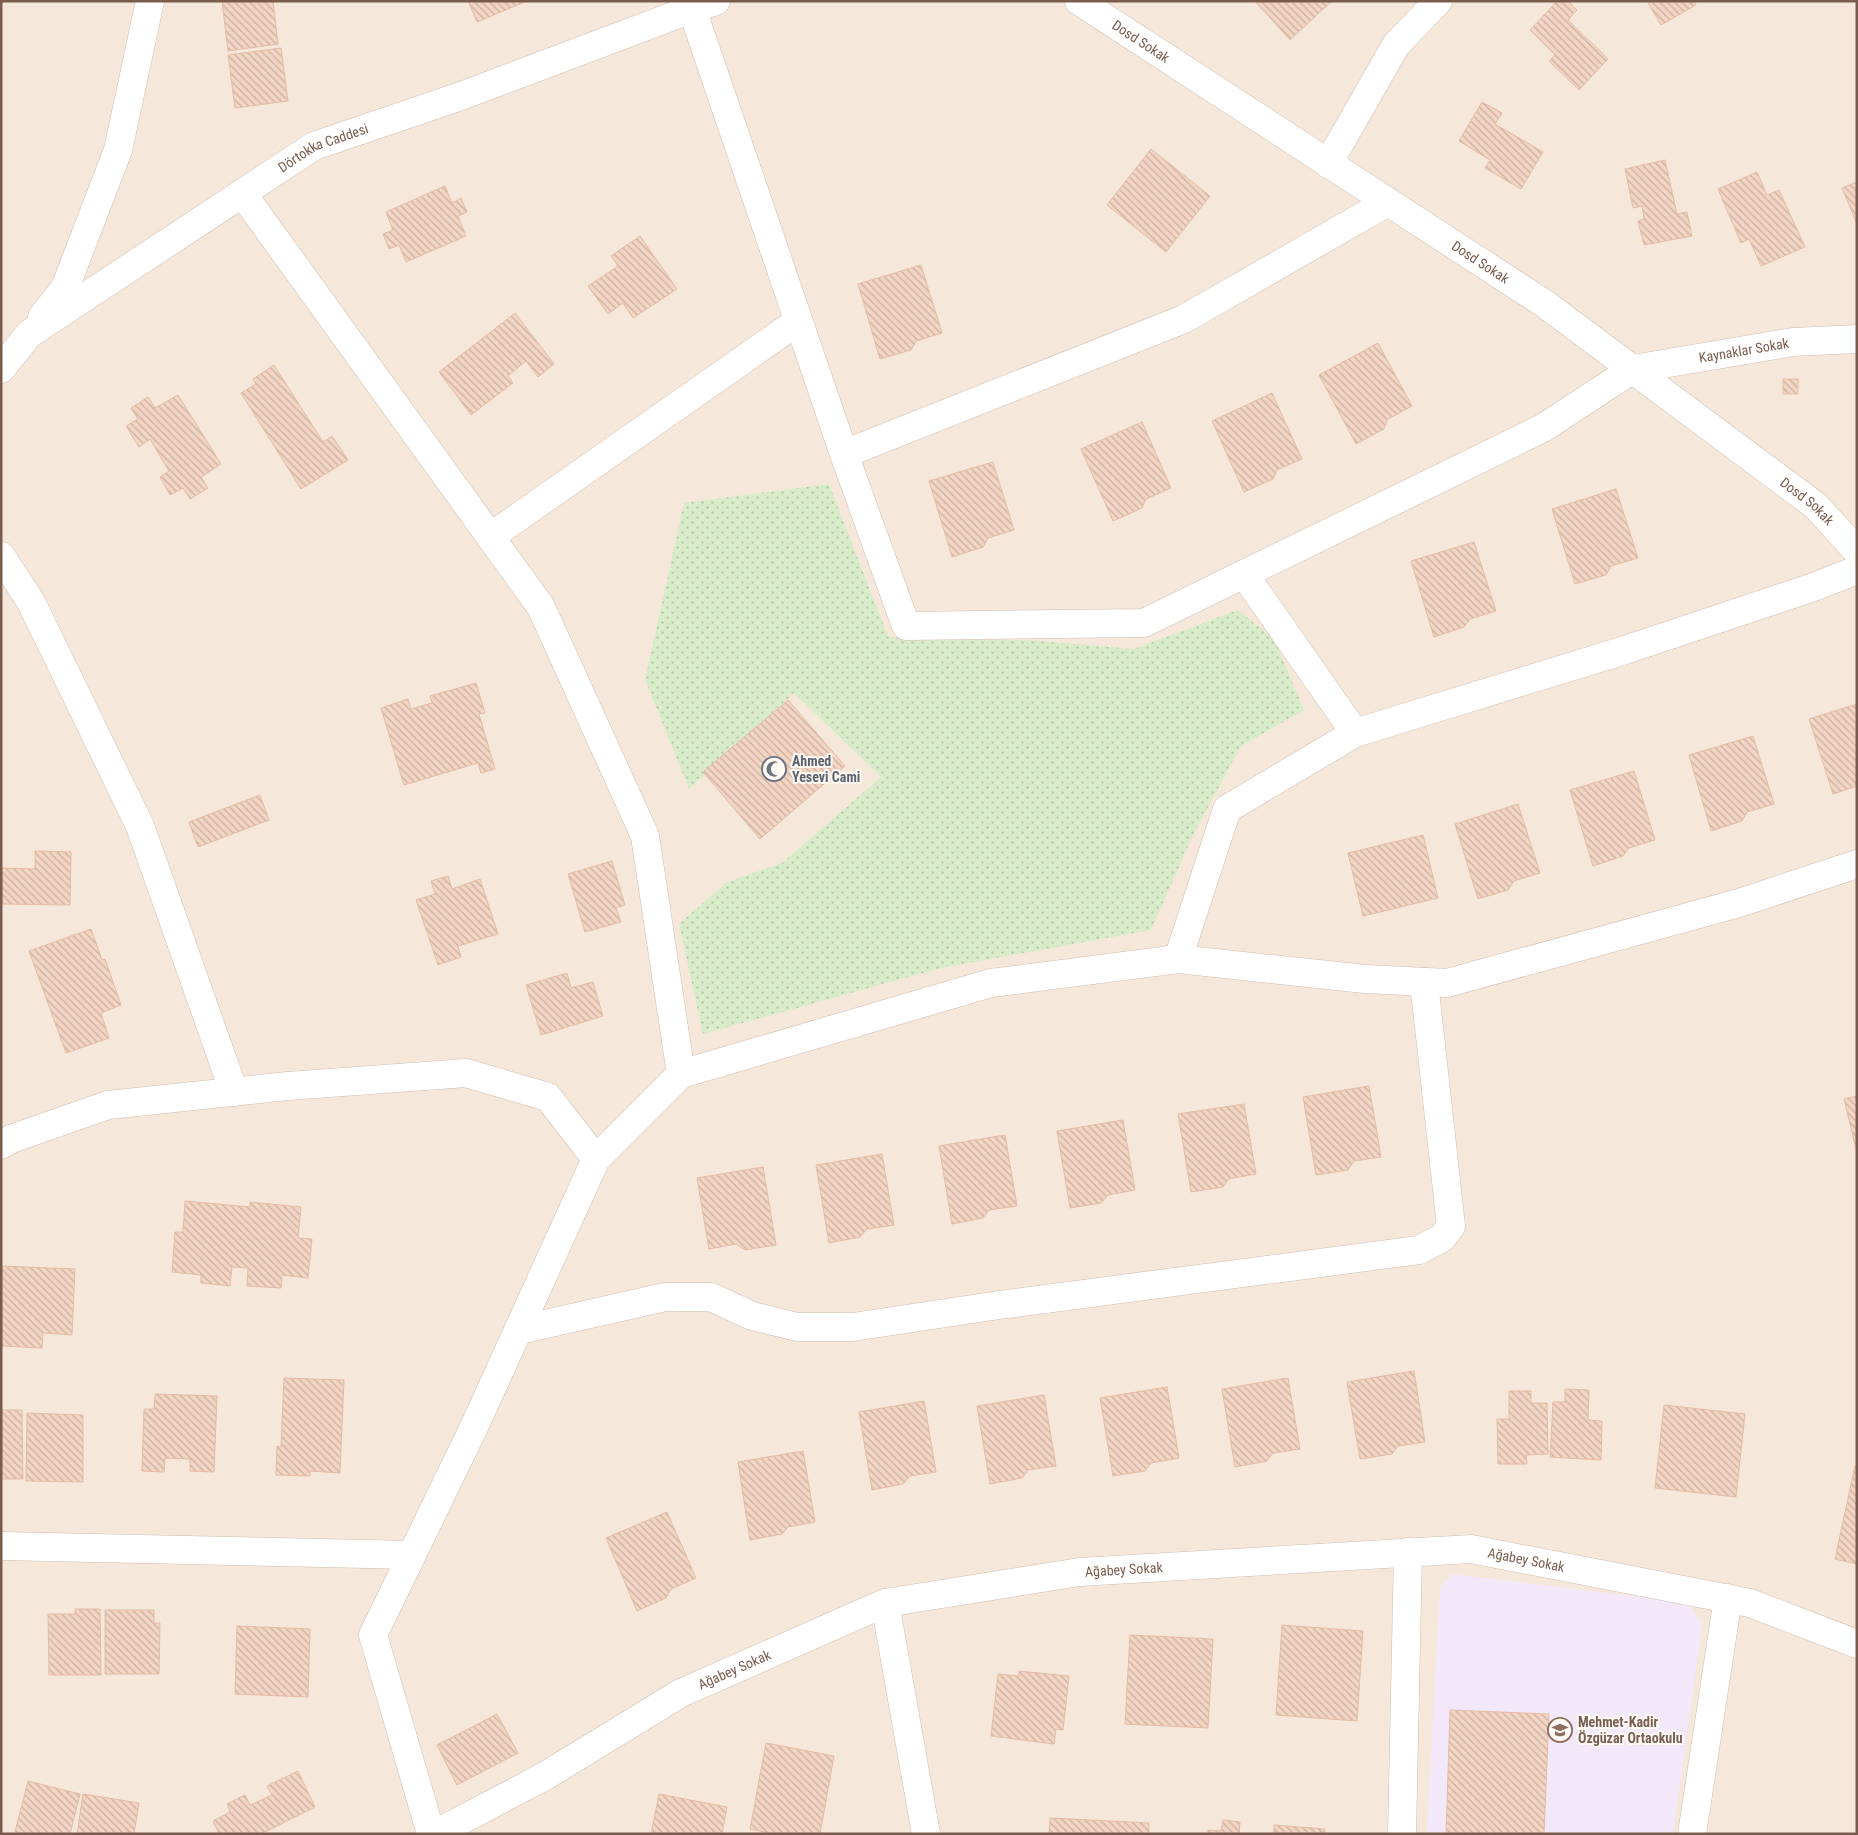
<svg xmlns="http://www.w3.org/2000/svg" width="1858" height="1835" viewBox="0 0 1858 1835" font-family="'Roboto Condensed',sans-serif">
  <defs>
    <pattern id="grass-dots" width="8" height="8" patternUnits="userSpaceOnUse" patternTransform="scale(1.25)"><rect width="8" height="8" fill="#d8ecc9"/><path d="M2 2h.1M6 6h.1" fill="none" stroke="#b4c2a5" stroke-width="1.8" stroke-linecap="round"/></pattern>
    <pattern id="building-back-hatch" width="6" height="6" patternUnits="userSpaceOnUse" patternTransform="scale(1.25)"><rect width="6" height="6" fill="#f3d5c3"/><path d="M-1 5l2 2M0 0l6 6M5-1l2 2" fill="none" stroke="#cab0a1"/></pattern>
  </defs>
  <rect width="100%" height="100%" fill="#fdf6ec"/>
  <path fill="#f5e8da" d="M 1,1 L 1857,1 L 1857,1834 L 1,1834 Z"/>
  <path fill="#f3e8fa" d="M 1452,1574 L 1689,1603 L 1702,1626 L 1673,1834 L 1427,1834 L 1440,1587 Z"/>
  <path fill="url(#grass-dots)" d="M 829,484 L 888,636 L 906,639 L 1027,640 L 1134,649 L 1238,610 L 1274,639 L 1304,710 L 1241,746 L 1194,833 L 1151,930 L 941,968 L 703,1034 L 679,924 L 727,882 L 782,863 L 881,777 L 794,693 L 689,789 L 645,680 L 684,503 Z"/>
  <path fill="url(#building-back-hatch)" stroke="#e6bba3" d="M 222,1 L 273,1 L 278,44 L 228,51 Z
    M 468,1 L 527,1 L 477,22 Z
    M 1255,1 L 1332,1 L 1290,40 Z
    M 1557,1 L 1568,1 L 1577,10 L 1568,20 L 1608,59 L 1579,90 L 1549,61 L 1555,55 L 1530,30 Z
    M 1647,1 L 1694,1 L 1696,5 L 1661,25 Z
    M 281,48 L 288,101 L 235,108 L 228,55 Z
    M 1482,102 L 1502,113 L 1495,124 L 1543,152 L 1521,189 L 1485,168 L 1490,160 L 1459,141 Z
    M 1151,149 L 1210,196 L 1166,252 L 1107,205 Z
    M 1665,160 L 1677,214 L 1687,212 L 1692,236 L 1644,245 L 1638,221 L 1644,219 L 1642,206 L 1633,208 L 1625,169 Z
    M 1757,172 L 1767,195 L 1779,190 L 1805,247 L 1761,266 L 1749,239 L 1741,243 L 1718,189 Z
    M 1857,182 L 1857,224 L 1842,188 Z
    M 445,186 L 452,203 L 461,198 L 467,212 L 458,216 L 466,236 L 406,262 L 399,245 L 389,249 L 383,234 L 393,230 L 386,212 Z
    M 640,236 L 677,289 L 633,318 L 623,303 L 608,314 L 588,286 L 618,266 L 611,256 Z
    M 921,265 L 942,333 L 916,341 L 911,350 L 880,359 L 858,284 Z
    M 515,313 L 554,364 L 538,377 L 526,361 L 508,376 L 513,383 L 471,415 L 439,372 Z
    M 1378,343 L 1412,406 L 1388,419 L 1384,429 L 1356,444 L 1319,375 Z
    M 274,365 L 323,442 L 332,436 L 348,460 L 301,489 L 241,393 L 256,384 L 253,379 Z
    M 1783,379 L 1798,379 L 1798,394 L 1783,394 Z
    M 1272,393 L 1302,459 L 1277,470 L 1273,479 L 1244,492 L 1212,421 Z
    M 178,395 L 221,464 L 201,477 L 208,488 L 190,499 L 183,488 L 170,495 L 160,477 L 169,471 L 150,439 L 139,447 L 126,426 L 138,419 L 131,408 L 148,397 L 155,408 Z
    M 1142,422 L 1171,488 L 1146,499 L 1142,508 L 1113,521 L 1081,449 Z
    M 993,462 L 1014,530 L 988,538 L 983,547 L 952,557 L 929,481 Z
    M 1616,489 L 1638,558 L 1611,566 L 1606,575 L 1575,584 L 1552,509 Z
    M 1474,542 L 1496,611 L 1470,619 L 1464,627 L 1434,637 L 1411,561 Z
    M 476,683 L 485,713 L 479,714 L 495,769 L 481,773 L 478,763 L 404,785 L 381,708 L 408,699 L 411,709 L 432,703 L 430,696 Z
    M 788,700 L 845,766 L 760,839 L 703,772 Z
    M 1857,704 L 1857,786 L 1833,794 L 1809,719 Z
    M 1753,736 L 1774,804 L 1747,812 L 1742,821 L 1711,831 L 1689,755 Z
    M 1634,771 L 1655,840 L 1629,848 L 1623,856 L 1593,866 L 1570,790 Z
    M 260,795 L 269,820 L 198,847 L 189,822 Z
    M 1518,804 L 1540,873 L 1514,881 L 1508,890 L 1478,899 L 1455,824 Z
    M 1423,835 L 1438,898 L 1363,916 L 1348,853 Z
    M 35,851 L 71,852 L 70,905 L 1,904 L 1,868 L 35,869 Z
    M 612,861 L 625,905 L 616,908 L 621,922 L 585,932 L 568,874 Z
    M 448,876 L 452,889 L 480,879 L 498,934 L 458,946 L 461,957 L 438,965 L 416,900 L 435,894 L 431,881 Z
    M 91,929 L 102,960 L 105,959 L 121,1005 L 101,1013 L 109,1038 L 66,1053 L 29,951 Z
    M 567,973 L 571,988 L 593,982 L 603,1016 L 541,1035 L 526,985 Z
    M 1369,1086 L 1381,1157 L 1354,1161 L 1348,1170 L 1316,1175 L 1303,1097 Z
    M 1857,1096 L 1857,1153 L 1844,1099 Z
    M 1244,1104 L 1256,1174 L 1229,1179 L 1223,1187 L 1191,1192 L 1178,1114 Z
    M 1123,1120 L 1135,1190 L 1108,1195 L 1101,1203 L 1070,1208 L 1057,1131 Z
    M 1005,1135 L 1017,1206 L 989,1210 L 983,1218 L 952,1224 L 939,1146 Z
    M 882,1154 L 894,1225 L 867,1229 L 860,1237 L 829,1243 L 816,1165 Z
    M 763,1167 L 776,1245 L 745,1250 L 736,1244 L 709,1249 L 697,1178 Z
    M 185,1201 L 250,1207 L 250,1202 L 301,1207 L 298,1238 L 312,1239 L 308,1278 L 282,1275 L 281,1288 L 247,1286 L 248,1268 L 232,1267 L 230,1286 L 201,1283 L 201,1275 L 172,1272 L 175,1232 L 183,1232 Z
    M 1,1266 L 75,1269 L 72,1335 L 43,1333 L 42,1348 L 1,1346 Z
    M 1414,1371 L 1425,1442 L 1398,1446 L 1392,1454 L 1360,1459 L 1347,1382 Z
    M 284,1378 L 344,1380 L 340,1473 L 310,1471 L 310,1476 L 276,1475 L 277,1446 L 281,1447 Z
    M 1288,1378 L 1300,1449 L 1273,1453 L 1267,1461 L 1235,1467 L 1222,1389 Z
    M 1167,1387 L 1179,1458 L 1151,1463 L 1145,1471 L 1113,1476 L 1100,1398 Z
    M 1565,1389 L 1589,1390 L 1588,1420 L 1602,1421 L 1601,1460 L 1550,1457 L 1553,1402 L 1565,1402 Z
    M 1509,1391 L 1531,1391 L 1531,1403 L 1547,1403 L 1548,1454 L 1526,1455 L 1527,1464 L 1498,1464 L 1497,1419 L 1509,1419 Z
    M 155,1394 L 217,1396 L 214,1472 L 190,1471 L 190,1459 L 165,1458 L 164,1472 L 142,1471 L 144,1409 L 154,1409 Z
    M 1044,1395 L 1056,1466 L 1028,1470 L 1022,1478 L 990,1484 L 977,1406 Z
    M 924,1401 L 936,1472 L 910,1476 L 903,1484 L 872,1490 L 859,1412 Z
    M 1664,1405 L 1745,1414 L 1736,1497 L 1655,1488 Z
    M 1,1410 L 22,1410 L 23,1479 L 1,1479 Z
    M 27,1413 L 83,1415 L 83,1482 L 26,1481 Z
    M 803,1451 L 815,1522 L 788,1527 L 782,1534 L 750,1540 L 738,1462 Z
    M 1855,1466 L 1857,1466 L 1857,1564 L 1835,1559 Z
    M 667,1512 L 696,1578 L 671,1589 L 666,1598 L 637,1611 L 606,1538 Z
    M 75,1609 L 100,1609 L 101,1675 L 49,1675 L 48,1614 L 75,1614 Z
    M 105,1610 L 154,1610 L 154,1623 L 160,1623 L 159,1674 L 105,1674 Z
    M 1282,1625 L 1363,1631 L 1357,1721 L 1276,1715 Z
    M 237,1626 L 310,1629 L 308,1697 L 235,1694 Z
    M 1130,1635 L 1213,1639 L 1208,1728 L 1125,1724 Z
    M 1019,1671 L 1069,1676 L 1063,1730 L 1056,1729 L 1054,1744 L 991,1736 L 998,1674 L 1019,1676 Z
    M 1450,1710 L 1549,1714 L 1544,1834 L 1446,1834 Z
    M 497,1714 L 518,1753 L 457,1785 L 437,1745 Z
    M 766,1743 L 834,1756 L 820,1834 L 774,1834 L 750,1829 Z
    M 298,1771 L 315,1807 L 261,1834 L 219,1834 L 213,1821 L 230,1812 L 227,1804 L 245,1795 L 250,1805 L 272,1795 L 267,1786 Z
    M 28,1781 L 80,1794 L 70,1834 L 23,1834 L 15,1832 Z
    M 83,1794 L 139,1803 L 134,1834 L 77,1834 Z
    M 659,1794 L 727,1807 L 722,1834 L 651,1834 Z
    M 1050,1818 L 1149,1823 L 1149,1834 L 1049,1834 Z
    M 1223,1820 L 1240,1822 L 1239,1834 L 1208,1834 L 1208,1830 L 1221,1831 Z
    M 1274,1825 L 1325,1829 L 1324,1834 L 1274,1834 Z"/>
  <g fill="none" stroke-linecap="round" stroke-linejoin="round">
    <defs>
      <g id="minor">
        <path id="s1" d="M 1079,1 L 1545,304 L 1816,506 L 1857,551"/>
        <path d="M 692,9 L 844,454 L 1184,319 L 1388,202"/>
        <path d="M 1328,164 L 1396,45 L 1438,1"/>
        <path d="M 242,193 L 541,607 L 645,836 L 681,1074"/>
        <path d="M 42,317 L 65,288 L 118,150 L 150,1"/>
        <path id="s2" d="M 1,369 L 29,334 L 314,146 L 461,96 L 692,9 L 716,1"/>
        <path id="s3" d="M 844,454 L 906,626 L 1144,623 L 1543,428 L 1633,369 L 1793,342 L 1857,339"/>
        <path d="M 490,537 L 797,322"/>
        <path d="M 1,556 L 31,602 L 140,826 L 234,1092"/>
        <path d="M 1244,574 L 1355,733"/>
        <path d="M 1178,959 L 1227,809 L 1355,733 L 1625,650 L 1811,588 L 1857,570"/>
        <path d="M 1,1145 L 11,1139 L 108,1105 L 288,1086 L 466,1073 L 548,1097 L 596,1159"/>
        <path d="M 519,1330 L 665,1297 L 711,1297 L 752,1316 L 797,1327 L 853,1327 L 999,1305 L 1419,1250 L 1442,1238 L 1451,1226 L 1424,982"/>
        <path d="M 1,1546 L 412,1555"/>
        <path d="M 885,1603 L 926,1834"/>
        <path d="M 431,1834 L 373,1635 L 474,1427 L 596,1159 L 681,1074 L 991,983 L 1178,959 L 1365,979 L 1447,983 L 1739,903 L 1857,864"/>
        <path id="s4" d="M 435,1834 L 545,1776 L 681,1693 L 885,1603 L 1080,1572 L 1471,1549 L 1750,1603 L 1857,1644"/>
        <path d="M 1402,1834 L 1408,1552"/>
        <path d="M 1692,1834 L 1728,1598"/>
      </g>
    </defs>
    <use href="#minor" stroke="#d1beb0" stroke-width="29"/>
    <use href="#minor" stroke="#fff" stroke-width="28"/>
  </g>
  <defs>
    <symbol id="mosque-ring" viewBox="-11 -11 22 22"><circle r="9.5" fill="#fffaf3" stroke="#6b7280" stroke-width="1.5"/><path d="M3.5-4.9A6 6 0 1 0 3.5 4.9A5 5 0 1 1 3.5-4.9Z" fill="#6b7280"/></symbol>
    <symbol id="school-ring" viewBox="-11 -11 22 22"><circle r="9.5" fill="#fffaf3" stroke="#8d6e63" stroke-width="1.5"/><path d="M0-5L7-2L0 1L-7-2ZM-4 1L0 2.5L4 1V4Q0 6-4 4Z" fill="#8d6e63"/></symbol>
  </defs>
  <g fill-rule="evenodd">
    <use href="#mosque-ring" x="760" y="755" width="28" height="28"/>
    <use href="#school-ring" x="1546" y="1716" width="28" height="28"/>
  </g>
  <g text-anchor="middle" stroke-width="4" stroke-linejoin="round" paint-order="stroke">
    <g font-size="14" fill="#7a5c4d" stroke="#fffaf3">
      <text dy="5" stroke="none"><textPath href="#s1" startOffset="74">Dosd Sokak</textPath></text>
      <text dy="5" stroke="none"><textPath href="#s2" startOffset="394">Dörtokka Caddesi</textPath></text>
      <text dy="5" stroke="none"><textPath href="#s1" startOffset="479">Dosd Sokak</textPath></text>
      <text dy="5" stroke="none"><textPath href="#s3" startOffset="1085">Kaynaklar Sokak</textPath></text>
      <text dy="5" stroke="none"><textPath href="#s1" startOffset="884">Dosd Sokak</textPath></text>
      <text dy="5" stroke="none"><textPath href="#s4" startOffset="1152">Ağabey Sokak</textPath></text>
      <text dy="5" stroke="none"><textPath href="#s4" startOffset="748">Ağabey Sokak</textPath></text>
      <text dy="5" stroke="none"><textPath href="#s4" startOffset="342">Ağabey Sokak</textPath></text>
    </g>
    <g font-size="14" font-weight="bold" fill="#5b616d" stroke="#fffaf3" text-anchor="start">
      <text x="792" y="766">Ahmed<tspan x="792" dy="16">Yesevi Cami</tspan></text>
    </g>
    <g font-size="14" font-weight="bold" fill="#785e54" stroke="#fffaf3" text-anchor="start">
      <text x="1578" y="1727">Mehmet-Kadir<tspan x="1578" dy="16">Özgüzar Ortaokulu</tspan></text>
    </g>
  </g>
  <rect width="1858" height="1835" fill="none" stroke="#7a5c4d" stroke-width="5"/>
</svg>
